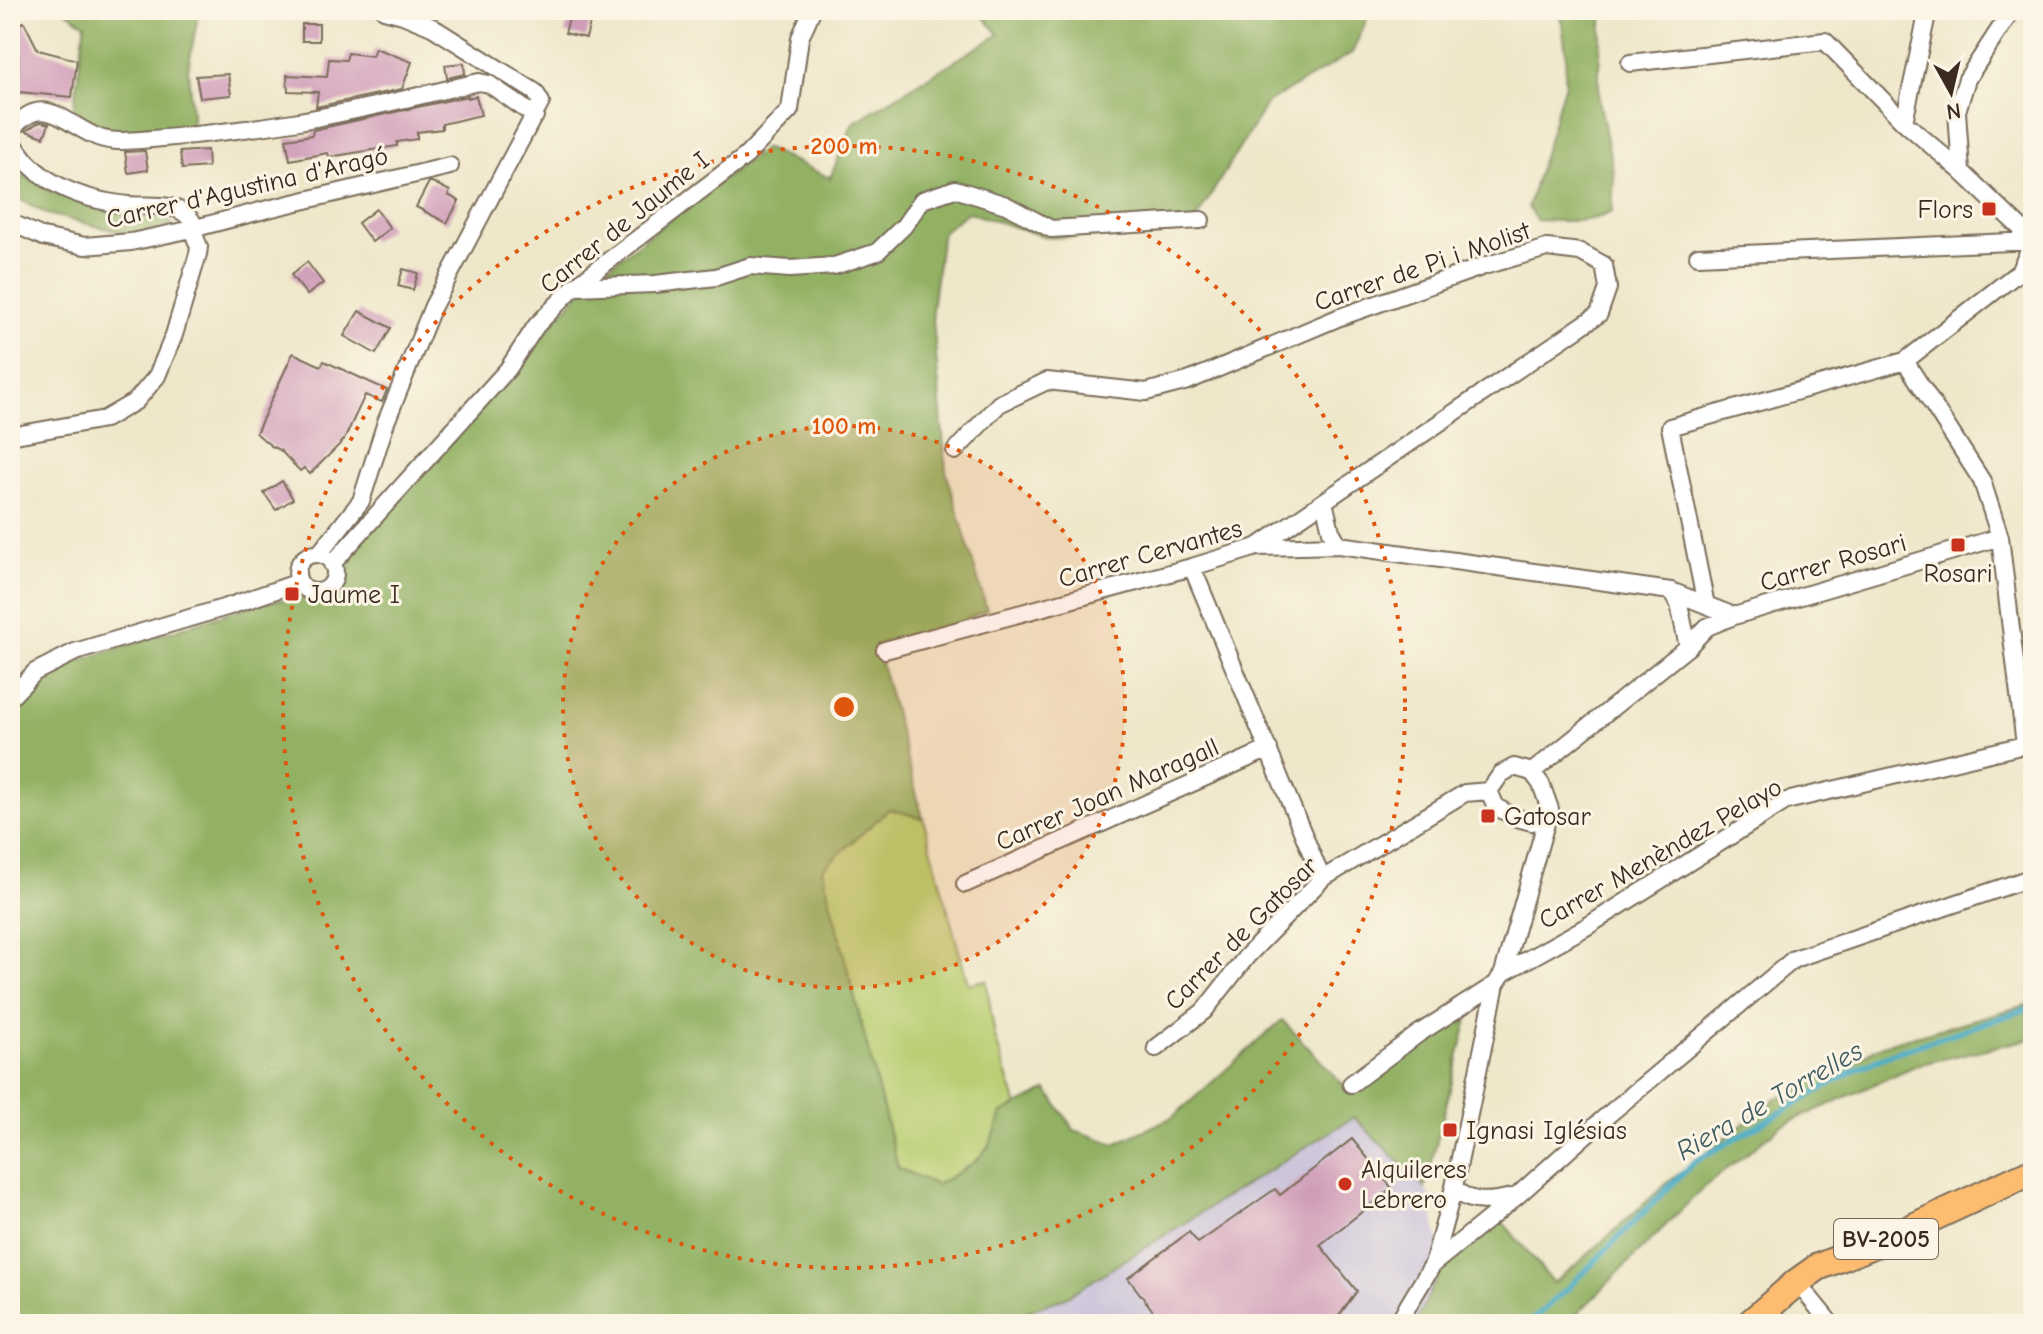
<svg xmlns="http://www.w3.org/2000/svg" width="2043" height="1334" viewBox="0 0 2043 1334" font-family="'Comic Neue',sans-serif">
  <rect width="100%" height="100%" fill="#fcf5e5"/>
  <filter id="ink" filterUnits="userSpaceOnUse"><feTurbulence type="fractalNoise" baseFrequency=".0125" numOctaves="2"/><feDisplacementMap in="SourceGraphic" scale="16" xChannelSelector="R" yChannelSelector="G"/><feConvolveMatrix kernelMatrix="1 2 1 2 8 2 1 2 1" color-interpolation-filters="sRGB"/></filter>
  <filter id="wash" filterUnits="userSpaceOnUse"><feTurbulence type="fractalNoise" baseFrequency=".006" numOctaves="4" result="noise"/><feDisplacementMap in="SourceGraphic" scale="32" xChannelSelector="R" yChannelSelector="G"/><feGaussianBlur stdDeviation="1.8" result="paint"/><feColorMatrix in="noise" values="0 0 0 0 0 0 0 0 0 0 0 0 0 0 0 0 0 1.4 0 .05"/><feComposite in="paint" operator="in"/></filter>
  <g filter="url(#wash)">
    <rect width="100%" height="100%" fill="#efe7ca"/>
    <path fill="#c7c0d9" d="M 1354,1117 L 1425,1188 L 1430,1196 L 1443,1266 L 1415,1324 L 993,1324 L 1066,1297 Z"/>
    <path fill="#b9ce72" stroke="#7a7c48" stroke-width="2" d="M 889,809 L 923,818 L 968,984 L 986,980 L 995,1037 L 1017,1106 L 1002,1113 C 987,1160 977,1162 936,1185 L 898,1168 L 822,869 Z"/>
    <path fill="#92b164" stroke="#666e41" stroke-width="2" d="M 64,10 L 199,10 L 188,69 L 193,126 L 109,133 L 91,126 L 73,114 L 85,24 Z
      M 977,10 L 1371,10 L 1352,53 L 1267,103 L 1190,229 L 1049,238 L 968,212 L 942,232 L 932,309 L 946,471 L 987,610 L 880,659 L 923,818 L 889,809 L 822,869 L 898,1168 L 936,1185 C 977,1162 987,1160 1002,1113 L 1047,1090 L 1074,1130 L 1115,1144 L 1173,1117 L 1282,1020 L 1352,1094 L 1469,1015 L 1425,1188 L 1354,1117 L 1066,1297 L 993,1324 L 10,1324 L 10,716 L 36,687 L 63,666 L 253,605 L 291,598 L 315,600 L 324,598 L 332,592 L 338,583 L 348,555 L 415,483 L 573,300 L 605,269 L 765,148 L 830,178 L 853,123 L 999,34 Z
      M 1557,10 L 1603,10 L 1599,67 L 1599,99 L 1614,176 L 1612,212 C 1588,224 1562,221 1536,220 L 1528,207 L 1565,83 L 1566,53 L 1562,23 Z
      M 24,175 C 59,201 121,215 163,217 L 168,218 L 172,225 L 132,235 L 47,214 L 10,194 L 10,187 Z
      M 2033,1003 L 2033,1038 L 1917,1065 L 1781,1126 L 1703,1188 L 1567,1324 L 1415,1324 L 1443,1266 L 1502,1221 L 1553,1283 L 1582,1260 L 1666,1184 L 1775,1099 L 1822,1078 L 1883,1045 Z"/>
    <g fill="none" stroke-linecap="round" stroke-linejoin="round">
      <path stroke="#43a8c3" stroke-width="6" d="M 1528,1324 L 1569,1287 L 1694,1162 L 1858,1068 L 1891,1054 L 2033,1007"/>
    </g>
    <g id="blocks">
      <path fill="#d09db9" d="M 571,11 L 592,15 L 586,38 L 565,33 Z
        M 24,22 L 38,50 L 77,60 L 72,97 L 18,92 L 19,57 L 10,61 L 10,28 Z
        M 302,24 L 319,24 L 319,41 L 302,41 Z
        M 375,48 L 412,62 L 402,89 L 316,107 L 318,92 L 288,91 L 287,75 L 327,77 L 329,59 L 346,60 L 348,53 L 372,56 Z
        M 464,63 L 465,74 L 447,78 L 445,65 Z
        M 228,74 L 231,95 L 200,98 L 196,76 Z
        M 468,96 L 468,98 L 476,96 L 481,115 L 442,124 L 442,129 L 417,132 L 417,139 L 397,142 L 397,146 L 329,157 L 328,153 L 290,160 L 286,139 L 312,135 L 313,130 Z
        M 41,122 L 49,124 L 44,137 L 26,131 L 36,124 Z
        M 207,150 L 208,167 L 182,169 L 180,152 Z
        M 145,151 L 148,170 L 128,173 L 125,152 Z
        M 429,182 L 432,182 L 450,191 L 448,195 L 459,201 L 447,223 L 416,207 Z
        M 376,209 L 390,228 L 372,242 L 358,223 Z
        M 307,262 L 323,283 L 307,295 L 291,275 Z
        M 403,269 L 418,273 L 413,290 L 398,286 Z
        M 359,311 L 391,328 L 376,354 L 344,336 Z
        M 293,353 L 321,366 L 324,361 L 387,390 L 382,402 L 365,395 L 344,440 L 310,474 L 304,468 L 300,471 L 280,450 L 271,446 L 256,433 Z
        M 282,481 L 293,499 L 276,510 L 264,493 Z
        M 1352,1139 L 1392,1188 L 1320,1245 L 1357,1291 L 1333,1324 L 1163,1324 L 1128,1278 L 1189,1232 L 1198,1243 L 1275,1189 L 1280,1195 Z"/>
    </g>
  </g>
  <g filter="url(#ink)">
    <use href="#blocks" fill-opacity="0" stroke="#7a6c5a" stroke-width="2"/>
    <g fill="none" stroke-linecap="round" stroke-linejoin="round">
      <defs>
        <path id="street" d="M 1630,63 L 1825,41 L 1904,122 L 1961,171 L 2033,240
          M 1904,122 L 1928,10
          M 10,132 C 41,92 59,119 93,135 C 108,143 125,141 141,140 C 192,136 243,130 293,122 C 356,112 417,96 479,82 L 489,84 L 535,116
          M 10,136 C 31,182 81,200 128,205 C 149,207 178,200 192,221 L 192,229 L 199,247 L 198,254 L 174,335 L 157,376 L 136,401 L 105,419 L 10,436
          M 1961,171 L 1957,111 L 1967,79 L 2012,10
          M 10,222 L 43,237 L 85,246 L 131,242 L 192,229 L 272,208 L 450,166
          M 1698,256 L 2033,241
          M 574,287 L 655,284 L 716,277 L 750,266 L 790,269 L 834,266 L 877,252 L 904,226 L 922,200 L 955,189 L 1006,205 L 1051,229 L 1201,220
          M 1905,361 L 1982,481 L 2000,537 L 2025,745
          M 955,451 L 999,404 L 1047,381 L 1146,392 L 1188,381 L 1340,317 L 1484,266 L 1547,248 L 1580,252 L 1604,265 L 1608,288 L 1599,314 L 1257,547
          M 1324,502 L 1331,531 L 1339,545
          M 319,554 L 361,501 L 386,422 L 433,306 L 541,102 L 535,92 L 432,27 L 403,15 L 384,10
          M297 573a19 19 0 1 1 38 0a19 19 0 1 1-38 0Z
          M 332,564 L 508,369 L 536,326 L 574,287 L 746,156 L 790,110 L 800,38 L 812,10
          M 1192,567 L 1322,879
          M 1671,591 L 1679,604 L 1688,647
          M 1706,605 L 1670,427 L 1905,361 L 2019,272 L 2033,243
          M 885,650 L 1192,567 L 1257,547 L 1339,545 L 1671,591 L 1734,616
          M 10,698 L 35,672 L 75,652 L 230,606 L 299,582
          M 1532,772 L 1688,647 L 1707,627 L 1734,616 L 2000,537
          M 1489,791 L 1496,807 L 1517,818 L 1532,822 L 1547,817
          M 965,884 L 1269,749
          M 1503,973 L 1586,927 L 1786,801 L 2033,743
          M 1156,1048 L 1204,1011 L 1247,956 L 1322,879 L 1465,793 L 1489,791 L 1501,774 L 1514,767 L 1532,772 L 1541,784 L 1550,809 L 1503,973 L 1496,984 L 1454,1187 L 1433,1264 L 1397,1324
          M 1351,1084 L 1418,1034 L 1496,984
          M 1454,1187 C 1468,1205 1491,1202 1512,1197
          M 1433,1264 L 1517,1196 L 1602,1120 L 1794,959 L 2033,877
          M 1797,1282 L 1831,1324"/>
        <path id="primary" d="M 1749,1324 L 1797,1282 L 1818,1267 L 1883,1241 L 2033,1171"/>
      </defs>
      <use href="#street" stroke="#7a6c5a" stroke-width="20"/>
      <use href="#primary" stroke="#7a6c5a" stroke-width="30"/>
      <use href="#street" stroke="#fff" stroke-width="16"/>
      <use href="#primary" stroke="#fdbc70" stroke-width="26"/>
    </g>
  </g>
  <circle cx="844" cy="707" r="281" fill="#df570d" fill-opacity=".12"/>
  <g fill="none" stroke="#df570d" stroke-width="4" stroke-dasharray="4 8">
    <circle cx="844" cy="707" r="281"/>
    <circle cx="844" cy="707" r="561"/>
  </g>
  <g fill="#c8321e" stroke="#fcf5e5" stroke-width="3">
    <rect x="1981" y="201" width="16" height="16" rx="4"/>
    <rect x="1950" y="537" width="16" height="16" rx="4"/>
    <rect x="284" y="586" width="16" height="16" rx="4"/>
    <rect x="1480" y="808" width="16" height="16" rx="4"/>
    <rect x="1442" y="1122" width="16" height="16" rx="4"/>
    <circle cx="1345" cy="1184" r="8"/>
  </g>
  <g text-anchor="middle" stroke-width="6" stroke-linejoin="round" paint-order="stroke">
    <rect fill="#fcf5e5" stroke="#75675a" stroke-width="2" x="1834" y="1219" width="104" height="40" rx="6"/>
    <g font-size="24" font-weight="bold" fill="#3b2a1e">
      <text x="1886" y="1247">BV-2005</text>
    </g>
    <g font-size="26" fill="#3b2a1e" stroke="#fcf5e5">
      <text transform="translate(247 187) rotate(-13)" y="9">Carrer d'Agustina d'Aragó</text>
      <text transform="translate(624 222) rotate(-39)" y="9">Carrer de Jaume I</text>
      <text transform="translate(1422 266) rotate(-19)" y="9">Carrer de Pi i Molist</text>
      <text transform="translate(1150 553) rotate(-16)" y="9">Carrer Cervantes</text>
      <text transform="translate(1833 562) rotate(-16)" y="9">Carrer Rosari</text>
      <text transform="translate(1107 794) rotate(-24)" y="9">Carrer Joan Maragall</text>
      <text transform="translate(1660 853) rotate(-30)" y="9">Carrer Menèndez Pelayo</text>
      <text transform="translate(1241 933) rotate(-45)" y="9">Carrer de Gatosar</text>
    </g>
    <g font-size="26" fill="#3b2a1e" stroke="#fcf5e5" text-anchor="start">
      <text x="1973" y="218" text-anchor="end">Flors</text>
      <text x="1958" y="582" text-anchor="middle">Rosari</text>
      <text x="308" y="603">Jaume I</text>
      <text x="1504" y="825">Gatosar</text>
      <text x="1466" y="1139">Ignasi Iglésias</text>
      <text x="1361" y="1178">Alquileres<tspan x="1361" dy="30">Lebrero</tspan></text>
    </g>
    <g font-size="28" font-style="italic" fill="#3e5c60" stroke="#fcf5e5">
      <text transform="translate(1769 1100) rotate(-30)" y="10">Riera de Torrelles</text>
    </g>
  </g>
  <circle cx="844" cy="707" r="12" fill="#df570d" stroke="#fcf5e5" stroke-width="4"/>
  <g font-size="24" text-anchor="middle" font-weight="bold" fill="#df570d" stroke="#fcf5e5" stroke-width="6" stroke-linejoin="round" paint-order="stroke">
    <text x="844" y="154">200 m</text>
    <text x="844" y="434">100 m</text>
  </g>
  <rect width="2043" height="1334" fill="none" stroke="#fcf5e5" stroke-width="40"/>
  <g transform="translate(1951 92) rotate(172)" stroke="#fcf5e5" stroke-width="6" paint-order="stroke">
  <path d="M0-6L14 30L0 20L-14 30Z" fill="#3b2a1e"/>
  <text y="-12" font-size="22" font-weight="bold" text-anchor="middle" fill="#3b2a1e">N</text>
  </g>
</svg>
